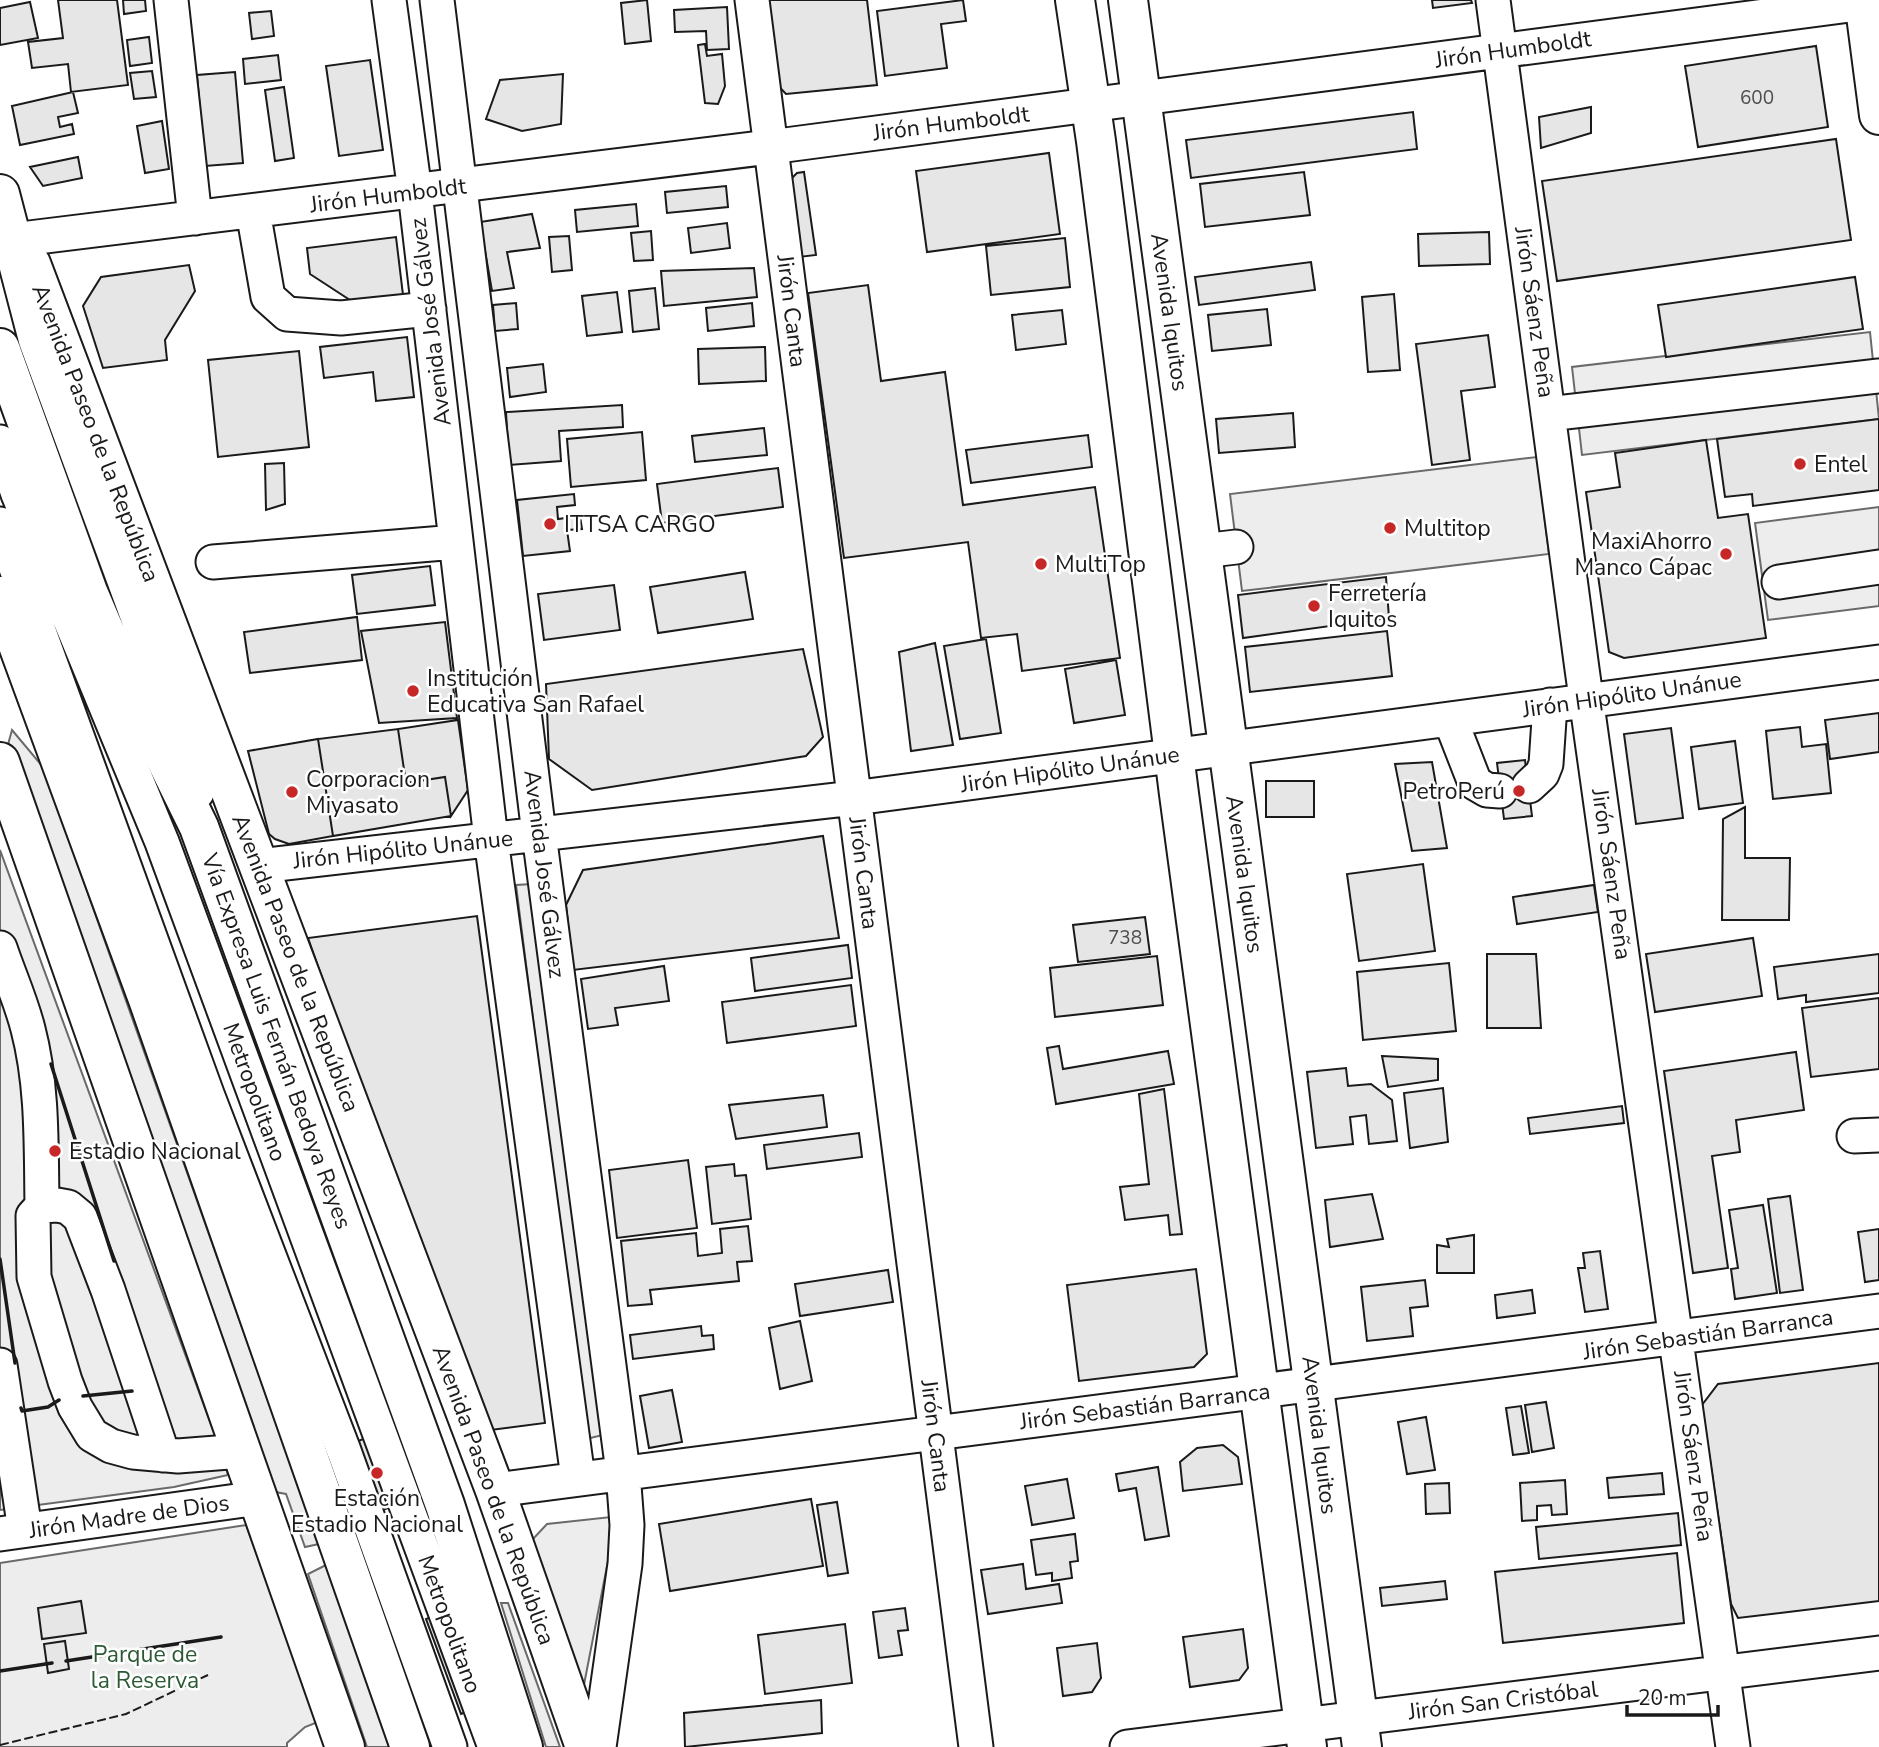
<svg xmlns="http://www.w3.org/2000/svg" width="1879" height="1747" viewBox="0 0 1879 1747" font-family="'Nunito Sans',sans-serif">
  <rect width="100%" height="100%" fill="#fff"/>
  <path fill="#ededed" stroke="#6a6a6a" stroke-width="2" d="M 1870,332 L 1879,419 L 1582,455 L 1572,367 Z
    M 1537,457 L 1549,554 L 1242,591 L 1230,494 Z
    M 1879,507 L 1879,606 L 1768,620 L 1755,523 Z
    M 12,730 L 43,767 L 319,1544 L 305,1547 L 286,1494 L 270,1491 L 7,748 Z
    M 0,850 L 221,1452 L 228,1475 L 174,1487 L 0,1510 Z
    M 532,884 L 603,1435 L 586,1439 L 516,885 Z
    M 611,1517 L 614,1530 L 582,1695 L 532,1540 L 547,1524 Z
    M 246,1525 L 318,1722 L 305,1727 L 287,1743 L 287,1747 L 0,1747 L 0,1563 Z
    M 330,1563 L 395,1747 L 367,1747 L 308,1574 Z
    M 501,1603 L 508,1603 L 560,1747 L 546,1747 Z"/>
  <path fill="#e6e6e6" stroke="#1a1a1a" stroke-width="2" d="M 58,0 L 117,0 L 128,85 L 71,92 L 68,64 L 32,68 L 28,42 L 63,38 Z
    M 123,0 L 145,0 L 146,11 L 124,14 Z
    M 647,0 L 651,41 L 625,44 L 621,3 Z
    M 760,0 L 867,0 L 877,85 L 786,94 L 769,76 Z
    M 963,0 L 966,21 L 941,24 L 947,68 L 885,76 L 877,11 Z
    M 1432,0 L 1471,0 L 1472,3 L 1433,8 Z
    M 30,2 L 38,38 L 0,45 L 0,8 Z
    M 727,7 L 729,49 L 707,50 L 706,31 L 675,32 L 674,10 Z
    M 271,11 L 274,36 L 252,39 L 249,13 Z
    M 149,37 L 152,63 L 130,66 L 127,40 Z
    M 705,44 L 707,56 L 722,54 L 725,86 L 718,104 L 705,103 L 698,45 Z
    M 1816,46 L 1828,127 L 1698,147 L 1685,66 Z
    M 278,55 L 281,80 L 245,84 L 243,59 Z
    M 370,60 L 383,150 L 339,156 L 326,66 Z
    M 152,71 L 156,97 L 134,99 L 130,73 Z
    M 235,72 L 243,163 L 205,166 L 197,75 Z
    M 563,74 L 561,124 L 522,131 L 486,119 L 500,80 Z
    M 284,87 L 294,158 L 275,161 L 265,90 Z
    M 73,92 L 78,113 L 58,117 L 60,127 L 72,124 L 74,134 L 20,145 L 12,106 Z
    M 1591,107 L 1591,133 L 1541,148 L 1539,117 Z
    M 1413,112 L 1417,149 L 1191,178 L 1186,140 Z
    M 162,121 L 169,169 L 145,173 L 137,126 Z
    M 1836,139 L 1851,240 L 1557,281 L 1542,181 Z
    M 1049,153 L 1060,234 L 927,252 L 916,171 Z
    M 78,157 L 82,178 L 43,186 L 30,167 Z
    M 804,172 L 816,255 L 791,258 L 781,189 L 797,173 Z
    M 1304,172 L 1310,215 L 1205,227 L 1200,184 Z
    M 726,186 L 728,207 L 667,213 L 665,192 Z
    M 636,204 L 638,226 L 577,232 L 575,210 Z
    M 532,214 L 540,248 L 507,252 L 514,288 L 492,291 L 480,222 Z
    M 727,223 L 730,248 L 691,253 L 688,228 Z
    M 651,231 L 653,260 L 634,261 L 631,233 Z
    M 1489,232 L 1490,264 L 1419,266 L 1418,234 Z
    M 569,236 L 572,270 L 552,272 L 549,237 Z
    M 396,237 L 403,295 L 353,302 L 310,274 L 307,248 Z
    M 1065,238 L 1070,287 L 991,295 L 986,246 Z
    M 1311,262 L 1315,290 L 1199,305 L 1195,277 Z
    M 189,265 L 195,291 L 165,340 L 167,360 L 103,368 L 83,306 L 101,277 Z
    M 754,268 L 757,297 L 664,306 L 661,271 Z
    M 1855,277 L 1863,329 L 1666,357 L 1658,305 Z
    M 868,285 L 881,381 L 945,372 L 963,505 L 1095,487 L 1120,658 L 1022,671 L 1017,634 L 981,638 L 968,542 L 844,558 L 808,293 Z
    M 655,288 L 659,329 L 633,332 L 629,291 Z
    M 617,292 L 622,332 L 587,336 L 582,296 Z
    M 1394,294 L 1400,370 L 1368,372 L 1362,297 Z
    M 516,303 L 518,329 L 495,331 L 493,305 Z
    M 752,303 L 754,326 L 708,331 L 706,308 Z
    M 1267,309 L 1271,345 L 1212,351 L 1208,315 Z
    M 1062,310 L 1066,344 L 1016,350 L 1012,315 Z
    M 1488,335 L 1495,387 L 1461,391 L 1470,460 L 1432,465 L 1416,344 Z
    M 407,337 L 414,397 L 376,401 L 373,372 L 324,378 L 320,347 Z
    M 765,347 L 766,381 L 699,384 L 698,349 Z
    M 299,351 L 309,447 L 218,457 L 208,360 Z
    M 543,364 L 546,392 L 510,397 L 507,368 Z
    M 622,405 L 623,427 L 559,431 L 561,461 L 509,465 L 506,412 Z
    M 1293,413 L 1295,447 L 1219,453 L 1216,419 Z
    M 1879,419 L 1879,490 L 1753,506 L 1752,494 L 1725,497 L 1717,439 Z
    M 764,428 L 767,455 L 695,462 L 692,436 Z
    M 642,432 L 646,480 L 571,487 L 567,439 Z
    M 1088,435 L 1092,467 L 971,483 L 966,450 Z
    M 1706,440 L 1718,518 L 1748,514 L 1766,638 L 1624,658 L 1609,652 L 1586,492 L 1620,487 L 1615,453 Z
    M 284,463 L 285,504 L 266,510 L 265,464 Z
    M 778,468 L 783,507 L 662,523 L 657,484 Z
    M 574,494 L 575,505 L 557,507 L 558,519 L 580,516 L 582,529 L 567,530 L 570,551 L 523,556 L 517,500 Z
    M 430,566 L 435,605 L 357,614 L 352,575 Z
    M 745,572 L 753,619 L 658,633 L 650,587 Z
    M 1386,577 L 1389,618 L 1243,638 L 1238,595 Z
    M 614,585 L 620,630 L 544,640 L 538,594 Z
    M 357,617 L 362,660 L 250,673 L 244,632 Z
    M 445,622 L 457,718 L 379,723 L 361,631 Z
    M 1387,631 L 1392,676 L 1250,692 L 1245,647 Z
    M 986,639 L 1001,733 L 960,739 L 944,646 Z
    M 935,643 L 953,745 L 911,751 L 899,652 Z
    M 803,649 L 823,737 L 806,756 L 592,790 L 549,759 L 546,684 Z
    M 1116,660 L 1125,715 L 1074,723 L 1065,669 Z
    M 1879,713 L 1879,752 L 1830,759 L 1825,720 Z
    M 458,720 L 468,790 L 451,816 L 445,777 L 406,783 L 398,729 Z
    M 1800,727 L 1802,747 L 1826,744 L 1831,793 L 1773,799 L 1766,731 Z
    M 1671,728 L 1683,818 L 1636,824 L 1624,734 Z
    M 398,729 L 406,783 L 445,777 L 451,816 L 333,836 L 318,739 Z
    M 318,739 L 333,836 L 289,844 L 275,839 L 269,834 L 248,751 Z
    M 1735,741 L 1743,803 L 1699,809 L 1691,747 Z
    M 1525,760 L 1532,816 L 1504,819 L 1497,763 Z
    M 1432,762 L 1447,848 L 1412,851 L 1395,764 Z
    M 1266,781 L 1314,781 L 1314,817 L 1266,817 Z
    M 1745,807 L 1745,858 L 1790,858 L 1789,920 L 1722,920 L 1723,819 Z
    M 823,836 L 839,938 L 573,970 L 566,905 L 583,870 Z
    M 1423,864 L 1435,951 L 1359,961 L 1347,874 Z
    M 1594,885 L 1598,912 L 1517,924 L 1513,897 Z
    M 477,916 L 545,1423 L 483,1431 L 308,938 Z
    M 1145,917 L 1150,954 L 1078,962 L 1073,925 Z
    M 1753,938 L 1762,996 L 1655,1012 L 1646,954 Z
    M 848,945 L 852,978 L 755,991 L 751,958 Z
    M 1487,954 L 1536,954 L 1541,1028 L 1487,1028 Z
    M 1879,954 L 1879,993 L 1806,1002 L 1806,995 L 1778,999 L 1774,967 Z
    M 1157,956 L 1163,1005 L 1055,1017 L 1050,968 Z
    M 1449,963 L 1456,1031 L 1363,1040 L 1357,972 Z
    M 664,966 L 669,1001 L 615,1008 L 618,1025 L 588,1029 L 581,979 Z
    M 851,985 L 856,1026 L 727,1043 L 722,1002 Z
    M 1879,998 L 1879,1069 L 1811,1077 L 1802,1008 Z
    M 1059,1046 L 1063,1069 L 1168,1051 L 1174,1084 L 1056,1104 L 1047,1048 Z
    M 1796,1052 L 1804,1110 L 1736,1120 L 1740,1152 L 1712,1156 L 1728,1268 L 1693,1273 L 1664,1071 Z
    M 1382,1056 L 1438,1059 L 1438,1080 L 1388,1087 Z
    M 1346,1068 L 1348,1086 L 1371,1084 L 1392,1100 L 1397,1141 L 1369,1144 L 1366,1115 L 1350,1117 L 1353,1144 L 1316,1148 L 1307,1072 Z
    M 1443,1088 L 1448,1142 L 1410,1148 L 1404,1093 Z
    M 1164,1089 L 1182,1234 L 1170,1235 L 1168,1215 L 1125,1220 L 1120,1187 L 1149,1184 L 1139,1094 Z
    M 823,1095 L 827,1127 L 736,1139 L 729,1105 Z
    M 1622,1106 L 1624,1123 L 1530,1134 L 1528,1118 Z
    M 859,1133 L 862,1157 L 767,1169 L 764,1145 Z
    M 688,1160 L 697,1228 L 617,1238 L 609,1170 Z
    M 734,1164 L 735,1176 L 746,1175 L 751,1219 L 712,1224 L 706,1167 Z
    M 1372,1194 L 1383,1239 L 1330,1247 L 1325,1200 Z
    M 1790,1196 L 1803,1290 L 1780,1293 L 1768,1199 Z
    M 1763,1205 L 1777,1293 L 1735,1299 L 1731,1269 L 1738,1268 L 1729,1210 Z
    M 748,1226 L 752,1261 L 737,1262 L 739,1281 L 650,1290 L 652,1304 L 628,1306 L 621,1241 L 696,1233 L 698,1256 L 722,1253 L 720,1229 Z
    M 1879,1229 L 1879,1280 L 1865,1282 L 1858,1232 Z
    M 1474,1235 L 1474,1273 L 1437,1273 L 1437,1245 L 1449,1247 L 1447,1239 Z
    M 1600,1251 L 1608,1309 L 1585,1312 L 1578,1268 L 1585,1268 L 1583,1253 Z
    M 1196,1269 L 1207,1354 L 1194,1367 L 1079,1381 L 1067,1285 Z
    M 888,1270 L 893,1302 L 800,1316 L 795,1284 Z
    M 1425,1280 L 1428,1306 L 1410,1308 L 1413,1336 L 1367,1341 L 1361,1287 Z
    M 1532,1290 L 1535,1313 L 1497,1318 L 1495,1295 Z
    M 800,1321 L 812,1381 L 780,1389 L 769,1328 Z
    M 701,1326 L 702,1336 L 713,1335 L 714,1349 L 633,1359 L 630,1335 Z
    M 1879,1363 L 1879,1601 L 1738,1618 L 1731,1604 L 1702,1405 L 1718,1384 Z
    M 672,1390 L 682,1442 L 649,1448 L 640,1396 Z
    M 1546,1402 L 1554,1448 L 1532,1452 L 1525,1405 Z
    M 1521,1406 L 1529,1453 L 1513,1455 L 1506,1408 Z
    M 1426,1417 L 1435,1470 L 1407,1474 L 1398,1422 Z
    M 370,1436 L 398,1504 L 383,1510 L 356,1442 Z
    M 1223,1445 L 1238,1457 L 1242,1484 L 1183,1491 L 1180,1462 L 1197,1448 Z
    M 1158,1467 L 1169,1536 L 1145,1540 L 1136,1488 L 1119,1491 L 1116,1474 Z
    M 1662,1473 L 1664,1494 L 1609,1498 L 1607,1478 Z
    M 1067,1479 L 1074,1518 L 1032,1525 L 1025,1486 Z
    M 1565,1480 L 1567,1514 L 1552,1515 L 1551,1505 L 1537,1506 L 1537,1520 L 1522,1521 L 1520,1483 Z
    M 1449,1483 L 1450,1513 L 1426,1514 L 1425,1484 Z
    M 811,1499 L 823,1566 L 670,1591 L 659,1524 Z
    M 837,1502 L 848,1573 L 828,1576 L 817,1505 Z
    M 1678,1513 L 1681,1545 L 1539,1559 L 1536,1527 Z
    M 1075,1534 L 1078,1561 L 1070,1562 L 1072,1578 L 1052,1581 L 1052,1573 L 1036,1575 L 1031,1540 Z
    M 1677,1553 L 1684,1623 L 1503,1643 L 1495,1572 Z
    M 1023,1564 L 1026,1589 L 1059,1584 L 1062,1603 L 988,1614 L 981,1570 Z
    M 1445,1581 L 1447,1599 L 1382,1606 L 1380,1588 Z
    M 81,1601 L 86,1633 L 42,1639 L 38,1608 Z
    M 905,1608 L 908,1630 L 898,1631 L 902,1655 L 879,1658 L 873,1612 Z
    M 439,1614 L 474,1709 L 461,1714 L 426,1619 Z
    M 845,1624 L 852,1683 L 765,1694 L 758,1635 Z
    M 1243,1629 L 1248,1668 L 1239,1680 L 1190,1687 L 1183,1637 Z
    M 65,1641 L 69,1669 L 48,1673 L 44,1644 Z
    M 1097,1643 L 1101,1678 L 1092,1692 L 1063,1696 L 1057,1648 Z
    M 821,1700 L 822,1733 L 685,1747 L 684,1713 Z"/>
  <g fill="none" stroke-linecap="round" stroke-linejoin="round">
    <defs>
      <path id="minor" d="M 171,0 L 195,218
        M 389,0 L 415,192 L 491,839 L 578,1478
        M 437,0 L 539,834 L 623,1472 L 627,1525 L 625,1564 L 599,1747
        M 752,0 L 976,1747
        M 1493,0 L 1582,669 L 1733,1747
        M 253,211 L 268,297 L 287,314 L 341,318 L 429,309
        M 21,239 L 770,147 L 1879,1
        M 1548,414 L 1879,376
        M 0,442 L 18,494 L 162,842 L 495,1747
        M 0,524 L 207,1094 L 344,1451 L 450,1747
        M 1202,551 L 1236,547
        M 213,562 L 456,542
        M 1779,582 L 1879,567
        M 1450,719 L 1475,783 L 1487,790 L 1500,791
        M 1529,786 L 1542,774 L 1546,764 L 1550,705
        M 259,866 L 854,798 L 1879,662
        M 0,948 C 9,975 21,1001 28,1029 C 43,1086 41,1147 42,1206
        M 1854,1136 L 1879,1135
        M 0,1365 L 25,1530
        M 163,1455 L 108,1290 L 80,1217 L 68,1207 L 57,1205 L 42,1206 L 33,1216 L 34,1277 L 65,1381 L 75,1407 L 92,1435 L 111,1446 L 133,1452 L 178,1456 L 242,1451
        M 495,1490 L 1879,1311
        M 0,1534 L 258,1498
        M 1127,1747 L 1879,1653"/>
      <path id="major" d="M 1075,0 L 1096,141 L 1179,794 L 1307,1747
        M 1128,0 L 1362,1747
        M 1864,0 L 1879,115
        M 31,264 L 495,1490 L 585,1747
        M 0,762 L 345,1747"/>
      <path id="highway" d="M 0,194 L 38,340 L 191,755 L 195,791
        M 0,348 L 88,592 L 117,660 L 199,827 L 445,1505 L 523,1747
        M 0,596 L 149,1002 L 410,1747"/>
    </defs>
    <use href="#minor" stroke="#1a1a1a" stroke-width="37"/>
    <use href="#major" stroke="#1a1a1a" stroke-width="42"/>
    <use href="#highway" stroke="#1a1a1a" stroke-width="42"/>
    <use href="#minor" stroke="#fff" stroke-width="33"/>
    <use href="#major" stroke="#fff" stroke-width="38"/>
    <use href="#highway" stroke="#fff" stroke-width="38"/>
    <path stroke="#1a1a1a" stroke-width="2" stroke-dasharray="9 3.5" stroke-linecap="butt" d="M 0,1745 L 126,1714 L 208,1675"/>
    <path stroke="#1a1a1a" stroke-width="3.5" d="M 51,1064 L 114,1261
      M 0,1259 L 15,1363
      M 83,1396 L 132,1391
      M 21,1408 L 22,1411 L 48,1407 L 59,1400
      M 66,1661 L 221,1637
      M 0,1671 L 52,1663"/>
  </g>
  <g fill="#c62828" stroke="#fff" stroke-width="2.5">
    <circle cx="1800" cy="464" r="7"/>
    <circle cx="550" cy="524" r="7"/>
    <circle cx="1390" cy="528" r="7"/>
    <circle cx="1726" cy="554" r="7"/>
    <circle cx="1041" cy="564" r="7"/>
    <circle cx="1314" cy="606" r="7"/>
    <circle cx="413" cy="691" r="7"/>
    <circle cx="1519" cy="791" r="7"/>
    <circle cx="292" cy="792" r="7"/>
    <circle cx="55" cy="1151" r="7"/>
    <circle cx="377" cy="1473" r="7"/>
  </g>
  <g text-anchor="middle" stroke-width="5" stroke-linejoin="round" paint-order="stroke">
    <g font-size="19" fill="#4d4d4d">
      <text x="1757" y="104">600</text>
      <text x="1125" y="944">738</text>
    </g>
    <g font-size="23" fill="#1a1a1a" stroke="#fff">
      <text transform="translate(1513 49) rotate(-8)" y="8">Jirón Humboldt</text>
      <text transform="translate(951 123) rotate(-7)" y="8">Jirón Humboldt</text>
      <text transform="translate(388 195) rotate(-7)" y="8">Jirón Humboldt</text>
      <text transform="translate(792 311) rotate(83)" y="8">Jirón Canta</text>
      <text transform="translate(1170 312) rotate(82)" y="8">Avenida Iquitos</text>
      <text transform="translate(1535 312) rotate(82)" y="8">Jirón Sáenz Peña</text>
      <text transform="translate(430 322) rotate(-97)" y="8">Avenida José Gálvez</text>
      <text transform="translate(96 433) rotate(69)" y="8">Avenida Paseo de la República</text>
      <text transform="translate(1632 694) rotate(-8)" y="8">Jirón Hipólito Unánue</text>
      <text transform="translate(1070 769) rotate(-8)" y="8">Jirón Hipólito Unánue</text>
      <text transform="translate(403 849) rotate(-6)" y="8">Jirón Hipólito Unánue</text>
      <text transform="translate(864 873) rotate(83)" y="8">Jirón Canta</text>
      <text transform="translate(545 874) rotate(83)" y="8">Avenida José Gálvez</text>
      <text transform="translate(1245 874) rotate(82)" y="8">Avenida Iquitos</text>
      <text transform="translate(1612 874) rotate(82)" y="8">Jirón Sáenz Peña</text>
      <text transform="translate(296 963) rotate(69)" y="8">Avenida Paseo de la República</text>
      <text transform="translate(277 1041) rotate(70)" y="8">Vía Expresa Luis Fernán Bedoya Reyes</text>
      <text transform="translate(255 1092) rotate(70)" y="8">Metropolitano</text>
      <text transform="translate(1708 1334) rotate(-8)" y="8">Jirón Sebastián Barranca</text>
      <text transform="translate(1145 1406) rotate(-7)" y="8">Jirón Sebastián Barranca</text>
      <text transform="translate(1320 1435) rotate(83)" y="8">Avenida Iquitos</text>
      <text transform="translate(936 1436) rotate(83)" y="8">Jirón Canta</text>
      <text transform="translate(1694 1456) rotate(82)" y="8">Jirón Sáenz Peña</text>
      <text transform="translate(494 1495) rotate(70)" y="8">Avenida Paseo de la República</text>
      <text transform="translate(129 1516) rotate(-8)" y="8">Jirón Madre de Dios</text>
      <text transform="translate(450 1624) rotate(70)" y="8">Metropolitano</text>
      <text transform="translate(1503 1700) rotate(-7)" y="8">Jirón San Cristóbal</text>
    </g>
    <g font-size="23" fill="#1a1a1a" stroke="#fff" text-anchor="start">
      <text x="1814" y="472">Entel</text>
      <text x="564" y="532">ITTSA CARGO</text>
      <text x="1404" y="536">Multitop</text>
      <text x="1712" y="549" text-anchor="end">MaxiAhorro<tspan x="1712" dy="26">Manco Cápac</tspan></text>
      <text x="1055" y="572">MultiTop</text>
      <text x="1328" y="601">Ferretería<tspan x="1328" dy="26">Iquitos</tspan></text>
      <text x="427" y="686">Institución<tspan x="427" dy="26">Educativa San Rafael</tspan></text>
      <text x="306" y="787">Corporacion<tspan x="306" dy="26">Miyasato</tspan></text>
      <text x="1505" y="799" text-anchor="end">PetroPerú</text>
      <text x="69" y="1159">Estadio Nacional</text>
      <text x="377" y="1506" text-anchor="middle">Estación<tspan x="377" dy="26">Estadio Nacional</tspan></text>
    </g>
    <g font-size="23" fill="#2b5a34" stroke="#fff">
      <text x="145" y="1662">Parque de<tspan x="145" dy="26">la Reserva</tspan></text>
    </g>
  </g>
  <path d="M1627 1705v10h91v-10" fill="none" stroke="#1a1a1a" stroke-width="3.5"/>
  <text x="1638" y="1705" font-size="21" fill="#1a1a1a" stroke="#ffffff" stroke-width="5" paint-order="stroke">20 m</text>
</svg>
